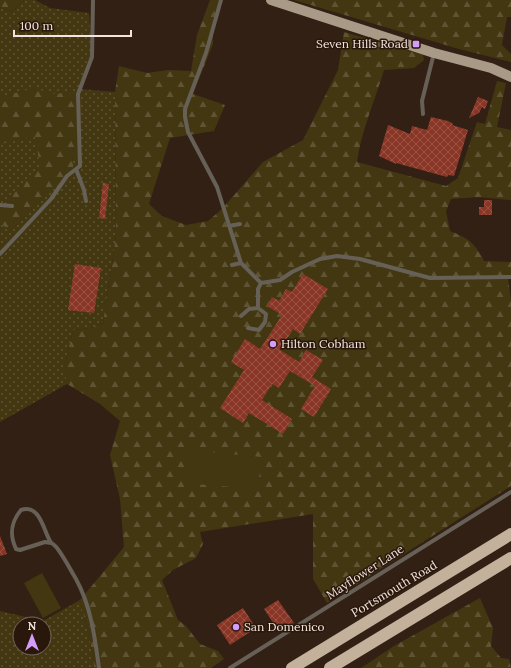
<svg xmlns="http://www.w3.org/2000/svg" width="511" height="668" viewBox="0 0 511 668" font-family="Lora,serif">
  <defs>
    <pattern id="grass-dots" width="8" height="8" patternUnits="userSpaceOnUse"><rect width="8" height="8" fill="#423711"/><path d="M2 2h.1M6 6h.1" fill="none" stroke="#5e5433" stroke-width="1.8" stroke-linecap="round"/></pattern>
    <pattern id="forest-firs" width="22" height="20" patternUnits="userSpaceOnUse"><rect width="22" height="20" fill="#423711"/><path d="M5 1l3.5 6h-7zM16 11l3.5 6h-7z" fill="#5e5433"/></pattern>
    <pattern id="building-cross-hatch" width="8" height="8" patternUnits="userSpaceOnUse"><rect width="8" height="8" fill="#8a3627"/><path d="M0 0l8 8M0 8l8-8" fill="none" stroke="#9b5346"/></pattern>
  </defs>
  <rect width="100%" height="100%" fill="#332014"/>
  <path fill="url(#grass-dots)" fill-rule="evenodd" d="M 24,0 L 35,0 L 50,8 L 89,13 L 92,57 L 80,89 L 115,92 L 116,236 L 103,323 L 91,328 L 73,330 L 65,364 L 67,384 L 0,422 L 0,137 L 40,124 L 66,148 L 79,165 L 78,94 L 0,100 L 0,7 L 12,12 Z
    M 80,600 L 93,654 L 94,668 L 0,668 L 0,611 L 43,621 ZM 20,624 L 44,624 L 44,648 L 20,648 Z"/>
  <path fill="url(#forest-firs)" d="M 0,0 L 24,0 L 12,12 L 0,7 Z
    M 210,0 L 223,0 L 213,25 L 213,44 L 193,94 L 225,105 L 214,131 L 170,138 L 149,204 L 162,216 L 186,225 L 208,221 L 222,209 L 263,162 L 303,140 L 338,70 L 344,32 L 423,55 L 424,60 L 414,68 L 384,70 C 375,101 361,131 357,162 L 446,186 L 458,178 L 477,122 L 485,124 L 497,81 L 506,83 L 497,127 L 511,130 L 511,200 L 478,197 L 451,199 L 446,211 L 450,231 C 468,238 475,243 484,261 L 511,262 L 511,277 L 508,278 L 511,301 L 511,486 L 327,603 L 313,579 L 313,514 L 200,532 L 203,544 L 196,558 L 173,570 L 162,580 L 178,620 L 186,626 L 200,644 L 218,651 L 224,659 L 211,668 L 94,668 L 93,654 L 80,600 L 124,547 L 120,499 L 110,455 L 120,421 L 100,404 L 67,384 L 65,364 L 73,330 L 91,328 L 103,323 L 116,236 L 115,92 L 119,66 L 147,73 L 168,70 L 191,71 L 197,35 Z
    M 294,0 L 511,0 L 511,17 L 507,17 L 502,45 L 511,54 L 511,62 L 459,49 Z
    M 34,88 L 53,94 L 68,93 L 78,94 L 80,166 L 73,158 L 73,168 L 9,230 L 0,223 L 0,208 L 40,166 L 35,137 L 0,144 L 0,97 Z
    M 480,598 L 493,628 L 491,646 L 501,658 L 509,659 L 511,668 L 361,668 L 394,646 Z"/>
  <path fill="#423711" d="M 186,450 L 261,457 L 258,489 L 182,483 Z
    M 42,573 L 61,608 L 43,618 L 24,583 Z"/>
  <path fill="url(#building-cross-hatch)" d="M 478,97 L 488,101 L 485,109 L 482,107 L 479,113 L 469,118 Z
    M 431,117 L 448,121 L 453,124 L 452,125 L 468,130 L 454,176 L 448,175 L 447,177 L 396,163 L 396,164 L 379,156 L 388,125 L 410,134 L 412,126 L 427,130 Z
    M 103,183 L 109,184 L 105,219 L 99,218 Z
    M 484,200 L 492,200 L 492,215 L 479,215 L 479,207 L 484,207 Z
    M 75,264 L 101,268 L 94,313 L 68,310 Z
    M 303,274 L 328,289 L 300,334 L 293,329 L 280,350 L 299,362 L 306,350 L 323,360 L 312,377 L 331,389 L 314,417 L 301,409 L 315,386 L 290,371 L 279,388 L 272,384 L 262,400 L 292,419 L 283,434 L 249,413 L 243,423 L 220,408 L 244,370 L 231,362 L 245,339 L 260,349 L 282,315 L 267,306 L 272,297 L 279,301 L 286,289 L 292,292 Z
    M 0,536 L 7,554 L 0,556 Z
    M 278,600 L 294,623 L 279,632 L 264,609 Z
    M 243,608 L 256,628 L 230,645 L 217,625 Z"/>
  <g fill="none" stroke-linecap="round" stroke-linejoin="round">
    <path stroke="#676057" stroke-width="4" d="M 221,0 L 206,53 L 185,109 L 185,117 L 188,132 L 217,187 L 241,263 L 261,283
      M 423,114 L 422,101 L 434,53
      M 76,169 L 84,190 L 86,201
      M 0,205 L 12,206
      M 229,226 L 240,224
      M 0,254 L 51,199 L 67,176 L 80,166 L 78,94 L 92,57 L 93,0
      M 232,265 L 241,263
      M 241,316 L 249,309 L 258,308
      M 248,328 L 259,330 L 265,322 L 266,314 L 258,308 L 258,289 L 261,283 L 280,280 L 292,272 L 320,259 L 337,256 L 360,259 L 430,278 L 511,277
      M 51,543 L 45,542 L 20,550 L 16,549 C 9,534 11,522 21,510 C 40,504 43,529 50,541 C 52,544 55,545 57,548 C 64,557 70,569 76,579 C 91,606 95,638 99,668
      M 230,668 L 511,492"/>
    <path stroke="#a99a88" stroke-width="10" d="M 271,0 L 434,53 L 491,68 L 511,77"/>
    <path stroke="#c3b19c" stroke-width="12" d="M 292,668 L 511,534
      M 330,668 L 511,558"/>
  </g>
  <g fill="#d49cfb" stroke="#29170b" stroke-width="1.5">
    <rect x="412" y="40" width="8" height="8" rx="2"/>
    <circle cx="273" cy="344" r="4"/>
    <circle cx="236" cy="627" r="4"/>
  </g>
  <g text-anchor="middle" stroke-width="3" stroke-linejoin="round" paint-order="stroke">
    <g font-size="12" fill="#f3e5de" stroke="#29170b" text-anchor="start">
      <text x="408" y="48" text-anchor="end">Seven Hills Road</text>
      <text x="281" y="348">Hilton Cobham</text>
      <text x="244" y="631">San Domenico</text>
    </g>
    <g font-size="12" fill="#f3e5de" stroke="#29170b">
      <text transform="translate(365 572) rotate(-33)" y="4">Mayflower Lane</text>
      <text transform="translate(394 589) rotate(-31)" y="4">Portsmouth Road</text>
    </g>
  </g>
  <g transform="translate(32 636)"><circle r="19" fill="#29170b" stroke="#7a695f"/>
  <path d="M0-3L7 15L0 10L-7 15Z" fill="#d49cfb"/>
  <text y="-6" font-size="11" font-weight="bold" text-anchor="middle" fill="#f3e5de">N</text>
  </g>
  <path d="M14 30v6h117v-6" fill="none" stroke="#f3e5de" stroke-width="2"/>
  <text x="20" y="30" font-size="12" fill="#f3e5de" stroke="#29170b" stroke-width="3" paint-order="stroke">100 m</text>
</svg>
